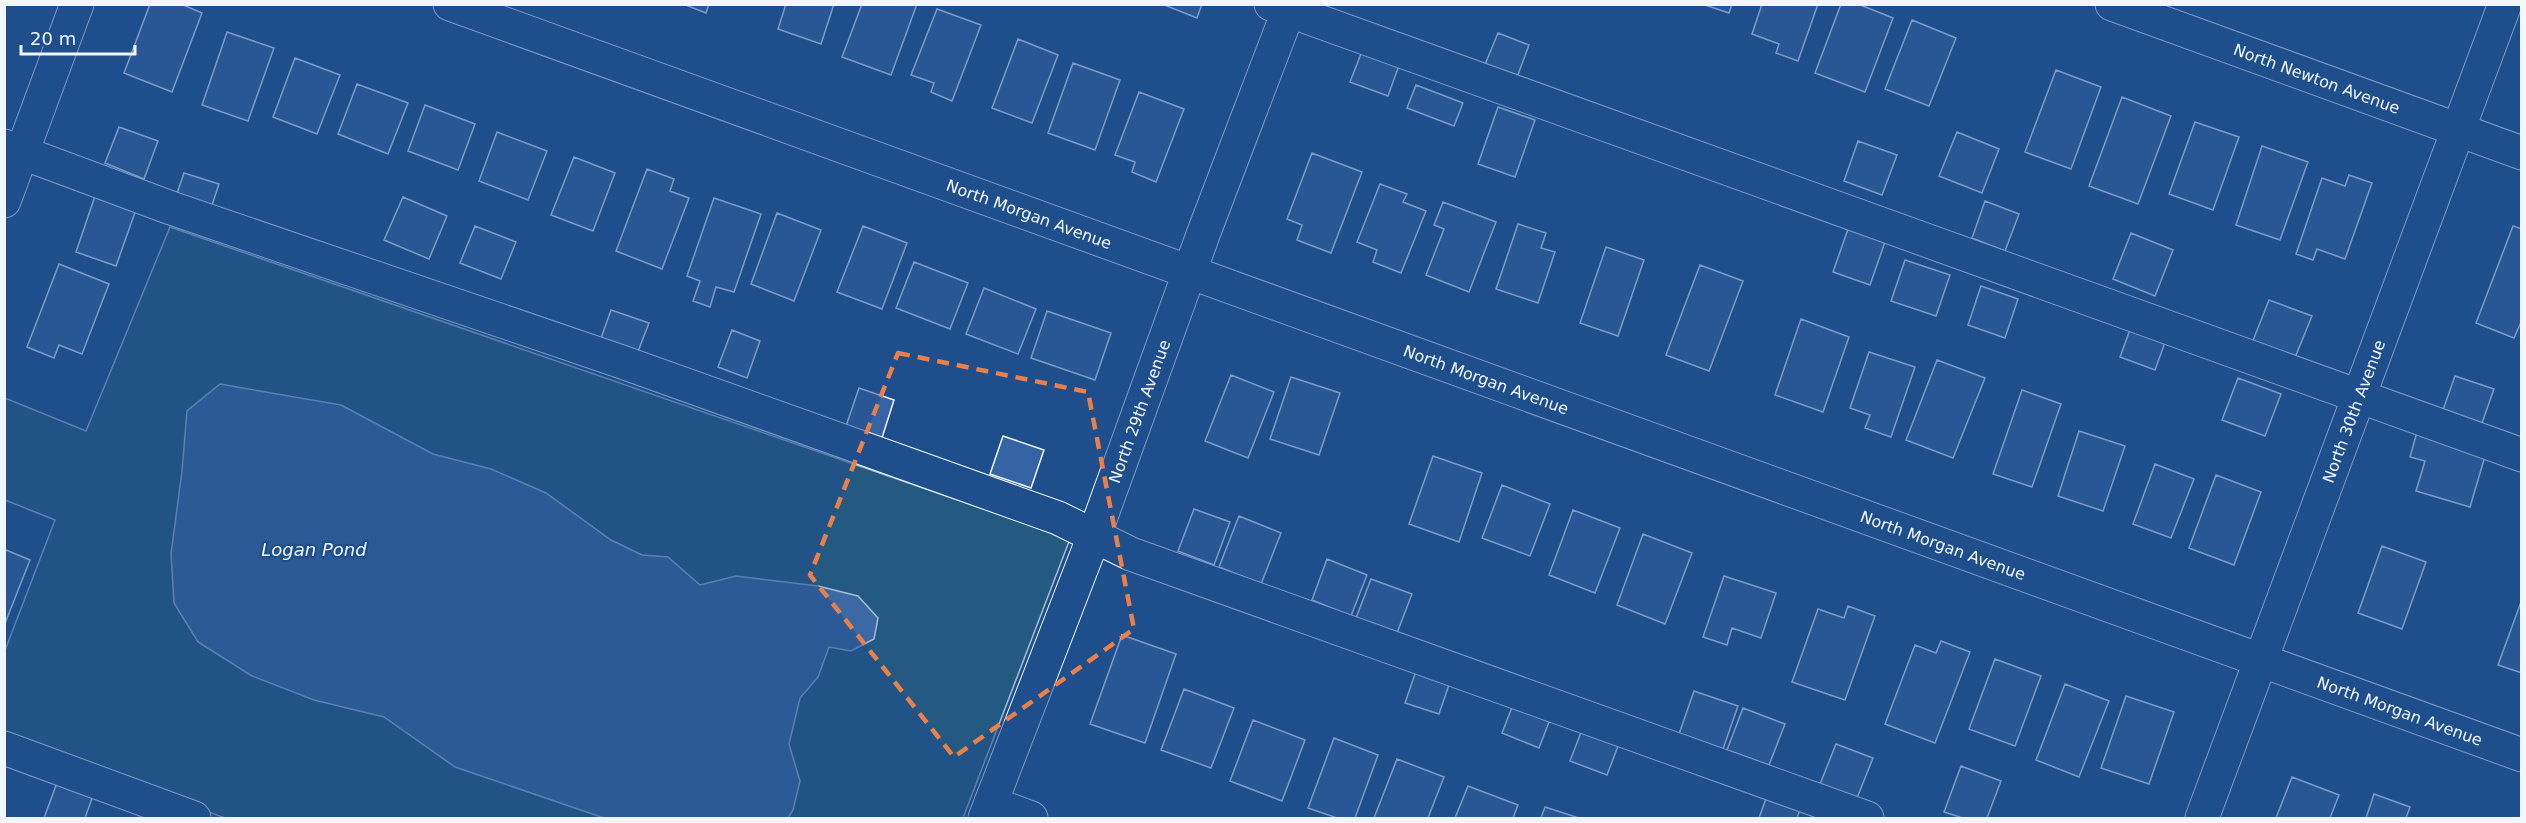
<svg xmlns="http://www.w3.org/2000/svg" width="2526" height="823" viewBox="0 0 2526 823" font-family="'DejaVu Sans',sans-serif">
  <rect width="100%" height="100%" fill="#1f4e8c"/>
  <path fill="#245a82" stroke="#a8bbd7" stroke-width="1.5" d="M 170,227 L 1070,539 L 963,818 L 225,818 L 5,738 L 4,653 L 55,520 L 5,500 L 5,398 L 86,431 Z"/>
  <path fill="#3b69a3" stroke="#a8bbd7" stroke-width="1.5" d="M 220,384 L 341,405 L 433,454 L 491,469 L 546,493 L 611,540 L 642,555 L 668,557 L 700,585 L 736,576 L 818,586 L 858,596 L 878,618 L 874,639 L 851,651 L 829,647 L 818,677 L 800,698 L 789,744 L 800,781 L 793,810 L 788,818 L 604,818 L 455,767 L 384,717 L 314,700 L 252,676 L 198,642 L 174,603 L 171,554 L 182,471 L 187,411 Z"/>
  <path fill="#3563a3" stroke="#f2f6ff" stroke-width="1.5" d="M 150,4 L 181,4 L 202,13 L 172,92 L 124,73 Z
    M 683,4 L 709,4 L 706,13 Z
    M 786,4 L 834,4 L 821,44 L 778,29 Z
    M 862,4 L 917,4 L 891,75 L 842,57 Z
    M 1162,4 L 1202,4 L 1197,18 Z
    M 1702,4 L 1732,4 L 1729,13 Z
    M 1762,4 L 1818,4 L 1798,61 L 1776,53 L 1779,44 L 1752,34 Z
    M 1841,4 L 1858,4 L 1893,18 L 1865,92 L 1815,73 Z
    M 937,9 L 981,25 L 952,101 L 931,92 L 934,83 L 911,75 Z
    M 1912,20 L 1956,38 L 1929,106 L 1885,89 Z
    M 227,32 L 274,48 L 248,121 L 202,105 Z
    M 1498,33 L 1529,45 L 1516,80 L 1484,67 Z
    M 1018,39 L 1058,55 L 1032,123 L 992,108 Z
    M 1364,46 L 1401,60 L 1388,96 L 1350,82 Z
    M 295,58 L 340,75 L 317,134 L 273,117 Z
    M 1073,63 L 1120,80 L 1095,150 L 1048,133 Z
    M 2056,70 L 2101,87 L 2071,169 L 2025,152 Z
    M 357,84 L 408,103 L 388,154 L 338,134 Z
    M 1416,85 L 1463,103 L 1454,126 L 1407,108 Z
    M 1139,92 L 1184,109 L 1156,182 L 1132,172 L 1135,162 L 1115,155 Z
    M 2122,97 L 2171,116 L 2138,204 L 2089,186 Z
    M 425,105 L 475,124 L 458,170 L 408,151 Z
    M 1498,107 L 1535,120 L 1515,177 L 1478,164 Z
    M 2195,122 L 2239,137 L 2213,210 L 2169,194 Z
    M 119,127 L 158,141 L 144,179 L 105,163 Z
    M 497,132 L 547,151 L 528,200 L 479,181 Z
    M 1957,132 L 1999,149 L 1982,193 L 1939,176 Z
    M 1858,141 L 1897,155 L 1882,195 L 1844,181 Z
    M 2262,146 L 2308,162 L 2280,240 L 2236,225 Z
    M 1312,153 L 1362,172 L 1331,253 L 1297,240 L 1302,225 L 1287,219 Z
    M 574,157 L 615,173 L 593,231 L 551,215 Z
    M 647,169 L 674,179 L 670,191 L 689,198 L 662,269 L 616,251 Z
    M 184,173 L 219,184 L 210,211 L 175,199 Z
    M 2349,175 L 2372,183 L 2345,259 L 2317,249 L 2313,260 L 2296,254 L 2322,178 L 2345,186 Z
    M 1380,184 L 1407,194 L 1403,202 L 1426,211 L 1401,273 L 1373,262 L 1377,250 L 1357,242 Z
    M 97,190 L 138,204 L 116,266 L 76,252 Z
    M 403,197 L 447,216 L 429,259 L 384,240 Z
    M 714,198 L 761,214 L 734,292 L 716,287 L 710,307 L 693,301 L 700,281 L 687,276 Z
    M 1985,201 L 2019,214 L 2005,251 L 1972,238 Z
    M 1443,202 L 1496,222 L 1469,292 L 1426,275 L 1444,229 L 1434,225 Z
    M 777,213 L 821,230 L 794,301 L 751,284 Z
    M 1518,224 L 1546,233 L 1541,248 L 1555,252 L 1538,303 L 1496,289 Z
    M 475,226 L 516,242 L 501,279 L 460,263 Z
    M 863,226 L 907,243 L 882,309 L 837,292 Z
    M 2513,226 L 2522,229 L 2522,320 L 2514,338 L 2476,323 Z
    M 1848,229 L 1885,242 L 1870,285 L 1833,272 Z
    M 2131,233 L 2173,250 L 2155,296 L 2113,279 Z
    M 1606,247 L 1644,260 L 1618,336 L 1580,323 Z
    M 1905,260 L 1950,275 L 1936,316 L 1891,301 Z
    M 914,262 L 968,283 L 950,329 L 896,308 Z
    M 59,264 L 109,284 L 82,354 L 59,345 L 54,358 L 27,347 Z
    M 1700,265 L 1743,281 L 1709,371 L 1666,355 Z
    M 1981,286 L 2018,299 L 2005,338 L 1968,325 Z
    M 984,288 L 1036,309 L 1018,354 L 966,334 Z
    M 2269,300 L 2312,316 L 2294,360 L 2252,343 Z
    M 611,310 L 649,323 L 637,354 L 600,341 Z
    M 1047,311 L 1111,333 L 1095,380 L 1031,358 Z
    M 1801,319 L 1849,337 L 1823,412 L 1775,395 Z
    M 2132,324 L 2167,337 L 2155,370 L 2120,357 Z
    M 732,330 L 760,341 L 747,378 L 718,367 Z
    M 1869,352 L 1915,367 L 1891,437 L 1865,428 L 1870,415 L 1850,408 Z
    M 1937,360 L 1985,378 L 1953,458 L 1906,440 Z
    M 1231,375 L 1274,392 L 1248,458 L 1205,441 Z
    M 2455,376 L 2494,389 L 2482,423 L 2443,410 Z
    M 1291,377 L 1340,393 L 1319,455 L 1270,439 Z
    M 2238,378 L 2281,394 L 2265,436 L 2222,420 Z
    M 859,388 L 894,400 L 881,441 L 845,429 Z
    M 2022,390 L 2061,404 L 2032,487 L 1993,474 Z
    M 2079,431 L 2125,446 L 2103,511 L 2058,496 Z
    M 2417,432 L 2486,453 L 2470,507 L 2416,491 L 2425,461 L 2410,457 Z
    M 1003,436 L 1044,450 L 1031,488 L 990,474 Z
    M 1433,456 L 1482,473 L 1459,542 L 1409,524 Z
    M 2155,464 L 2194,479 L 2171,538 L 2133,524 Z
    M 2216,475 L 2261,492 L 2234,565 L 2189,548 Z
    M 1502,485 L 1550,504 L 1530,556 L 1482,538 Z
    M 1194,509 L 1230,522 L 1214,565 L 1178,551 Z
    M 1573,510 L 1620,528 L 1595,593 L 1549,575 Z
    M 1239,516 L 1281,533 L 1261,584 L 1219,567 Z
    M 1643,534 L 1692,553 L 1665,624 L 1617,605 Z
    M 2382,546 L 2426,562 L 2402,629 L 2358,613 Z
    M 6,550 L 30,560 L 4,626 L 4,553 Z
    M 1327,559 L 1367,575 L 1351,616 L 1312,600 Z
    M 1724,576 L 1776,593 L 1761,638 L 1732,628 L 1727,645 L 1703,637 Z
    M 1371,579 L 1412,594 L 1397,633 L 1356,618 Z
    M 2521,602 L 2522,602 L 2522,673 L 2498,665 Z
    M 1848,606 L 1875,616 L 1845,700 L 1792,682 L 1818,609 L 1844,618 Z
    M 1122,635 L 1176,654 L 1145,743 L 1090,724 Z
    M 1941,641 L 1970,652 L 1935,743 L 1885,724 L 1915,645 L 1936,653 Z
    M 1995,659 L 2041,676 L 2015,746 L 1969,729 Z
    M 1417,668 L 1451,679 L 1439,714 L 1405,703 Z
    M 2065,684 L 2109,701 L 2079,777 L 2036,760 Z
    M 1184,689 L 1234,708 L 1211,768 L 1161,750 Z
    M 1694,691 L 1738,706 L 1723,749 L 1679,734 Z
    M 2126,696 L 2174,712 L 2149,784 L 2101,768 Z
    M 1514,702 L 1551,717 L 1539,748 L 1502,733 Z
    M 1743,708 L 1785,724 L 1769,765 L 1727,750 Z
    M 1253,720 L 1305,740 L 1282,801 L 1230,781 Z
    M 1583,727 L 1620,741 L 1607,775 L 1570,761 Z
    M 1334,738 L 1378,755 L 1355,818 L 1337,818 L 1308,808 Z
    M 1836,744 L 1873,758 L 1857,798 L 1820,784 Z
    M 1397,759 L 1444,777 L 1428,818 L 1374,818 Z
    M 1961,766 L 2001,781 L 1987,818 L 1963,818 L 1944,812 Z
    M 2292,777 L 2339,795 L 2330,818 L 2276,818 Z
    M 58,780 L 94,793 L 85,818 L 44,818 Z
    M 1468,786 L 1518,805 L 1513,818 L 1455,818 Z
    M 1768,793 L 1802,804 L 1797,818 L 1759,818 Z
    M 2374,794 L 2410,807 L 2406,818 L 2366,818 Z
    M 1545,807 L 1579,818 L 1541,818 Z"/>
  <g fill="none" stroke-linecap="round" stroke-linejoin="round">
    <defs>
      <g id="minor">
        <path id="s1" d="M 450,4 L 2522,755"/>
        <path d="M 1271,4 L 2522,455"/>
        <path id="s2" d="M 2112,4 L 2522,153"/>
        <path d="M 4,146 L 171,208 L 622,362 L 1058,518 L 1131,554 L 1867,818"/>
        <path d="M 4,201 L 77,4"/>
        <path d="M 4,748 L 194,818"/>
        <path d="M 991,803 L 1031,818"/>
        <path id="s3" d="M 985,818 L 1094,536 L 1204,232 L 1291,4"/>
        <path id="s4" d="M 2202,818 L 2505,4"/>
      </g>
    </defs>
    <use href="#minor" stroke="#f2f6ff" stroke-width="35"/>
    <use href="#minor" stroke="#1f4e8c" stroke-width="33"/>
  </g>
  <path d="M0 0H2526V823H0ZM 898,353 L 1088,392 L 1134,629 L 954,757 L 810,575 Z" fill="#1f4e8c" fill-opacity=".55" fill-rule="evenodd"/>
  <path fill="none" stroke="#ea8049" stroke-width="4.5" stroke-dasharray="12 8" stroke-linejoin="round" d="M 898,353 L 1088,392 L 1134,629 L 954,757 L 810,575 Z"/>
  <g text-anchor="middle" stroke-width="4.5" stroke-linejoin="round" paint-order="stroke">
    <g font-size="16" fill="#f2f6ff" stroke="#1f4e8c">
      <text dy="6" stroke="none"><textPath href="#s2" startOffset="218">North Newton Avenue</textPath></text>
      <text dy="6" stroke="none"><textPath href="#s1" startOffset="616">North Morgan Avenue</textPath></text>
      <text dy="6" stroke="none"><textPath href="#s1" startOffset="1102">North Morgan Avenue</textPath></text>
      <text dy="6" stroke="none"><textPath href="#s4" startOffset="434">North 30th Avenue</textPath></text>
      <text dy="6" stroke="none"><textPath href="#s3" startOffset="435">North 29th Avenue</textPath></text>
      <text dy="6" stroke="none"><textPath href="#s1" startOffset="1588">North Morgan Avenue</textPath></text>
      <text dy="6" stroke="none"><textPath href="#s1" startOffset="2074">North Morgan Avenue</textPath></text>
    </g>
    <g font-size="18" font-style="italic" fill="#f2f6ff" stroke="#1f4e8c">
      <text x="314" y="556">Logan Pond</text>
    </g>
  </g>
  <rect width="2526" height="823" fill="none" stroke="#f2f6ff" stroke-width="12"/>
  <path d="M21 45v9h114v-9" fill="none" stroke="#f2f6ff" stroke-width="3"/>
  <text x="30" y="45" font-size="18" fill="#f2f6ff" stroke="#1f4e8c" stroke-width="4.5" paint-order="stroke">20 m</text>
</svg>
